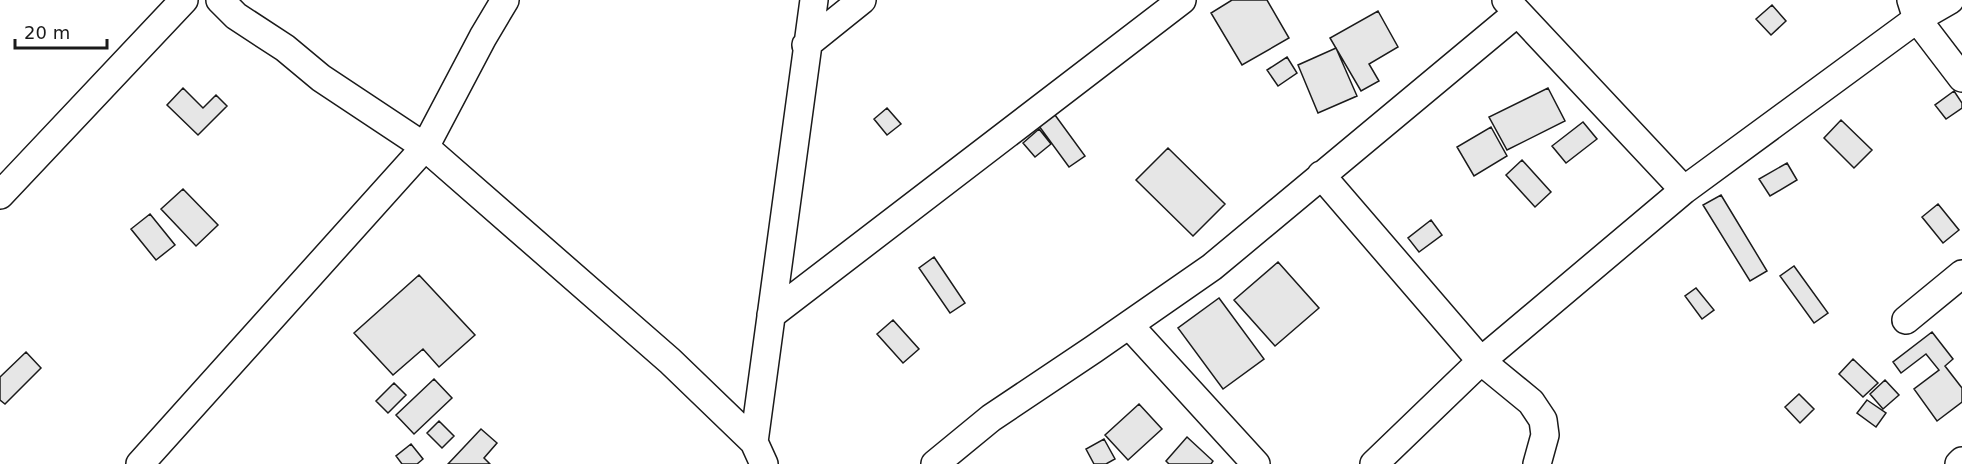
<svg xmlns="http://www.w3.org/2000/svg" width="1962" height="464" viewBox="0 0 1962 464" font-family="'DejaVu Sans',sans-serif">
  <rect width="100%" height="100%" fill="#fff"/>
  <path fill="#e6e6e6" stroke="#1a1a1a" stroke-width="1.5" d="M 1232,0 L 1267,0 L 1289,38 L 1242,65 L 1211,13 Z
    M 1772,5 L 1786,21 L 1771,35 L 1756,19 Z
    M 1378,11 L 1398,47 L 1369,64 L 1379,81 L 1361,91 L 1330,38 Z
    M 1336,48 L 1357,96 L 1318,113 L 1298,65 Z
    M 1287,57 L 1297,73 L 1278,86 L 1267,70 Z
    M 183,88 L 203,108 L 216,95 L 227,106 L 198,135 L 167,105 Z
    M 1548,88 L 1565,121 L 1507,150 L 1489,117 Z
    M 1954,91 L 1962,103 L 1962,108 L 1946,119 L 1935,105 Z
    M 887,108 L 901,124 L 887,135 L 874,119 Z
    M 1055,115 L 1085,156 L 1069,167 L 1039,126 Z
    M 1841,120 L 1872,150 L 1854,168 L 1824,138 Z
    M 1583,122 L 1597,139 L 1566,163 L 1552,146 Z
    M 1491,127 L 1507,156 L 1474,176 L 1457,147 Z
    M 1039,129 L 1051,144 L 1035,157 L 1023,143 Z
    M 1168,148 L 1225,204 L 1193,236 L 1136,180 Z
    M 1522,160 L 1551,192 L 1535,207 L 1506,175 Z
    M 1787,163 L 1797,180 L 1770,196 L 1759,179 Z
    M 183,189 L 218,225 L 196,246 L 161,209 Z
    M 1721,195 L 1767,271 L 1750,281 L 1703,205 Z
    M 1938,204 L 1959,230 L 1943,243 L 1922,217 Z
    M 150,214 L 175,245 L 156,260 L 131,229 Z
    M 1431,220 L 1442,235 L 1419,252 L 1408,238 Z
    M 934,257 L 965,303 L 950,313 L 919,268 Z
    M 1278,262 L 1319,308 L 1275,346 L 1234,300 Z
    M 1794,266 L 1828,313 L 1814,323 L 1780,276 Z
    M 419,275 L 475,335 L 439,367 L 423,349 L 393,375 L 354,333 Z
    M 1696,288 L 1714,310 L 1702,319 L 1685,296 Z
    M 1219,298 L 1264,359 L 1223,389 L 1178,328 Z
    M 893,320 L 919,349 L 903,363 L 877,334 Z
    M 1932,332 L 1953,359 L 1945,366 L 1962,388 L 1962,402 L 1937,421 L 1914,389 L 1939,370 L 1926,354 L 1901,373 L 1893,362 Z
    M 26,352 L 41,368 L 5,404 L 0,400 L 0,377 Z
    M 1853,359 L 1878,383 L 1863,397 L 1839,374 Z
    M 434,379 L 452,398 L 414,434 L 396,415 Z
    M 1885,380 L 1899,395 L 1883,409 L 1870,394 Z
    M 394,383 L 406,395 L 388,413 L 376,401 Z
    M 1799,394 L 1814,409 L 1800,423 L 1785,407 Z
    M 1867,400 L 1886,413 L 1876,427 L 1857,413 Z
    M 1139,404 L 1162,429 L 1128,460 L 1105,435 Z
    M 439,421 L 454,436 L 442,448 L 427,433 Z
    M 481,429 L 497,443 L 484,458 L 490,464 L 448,464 Z
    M 1187,437 L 1213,461 L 1211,464 L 1169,464 L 1166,461 Z
    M 1104,439 L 1115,459 L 1106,464 L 1094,464 L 1086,449 Z
    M 411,444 L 423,459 L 417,464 L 402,464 L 396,456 Z"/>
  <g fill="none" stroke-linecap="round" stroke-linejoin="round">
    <defs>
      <path id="street" d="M 220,0 L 236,16 L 285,48 L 321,78 L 425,147 L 670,361 L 754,442 L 764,464
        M 1506,0 L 1684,190
        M 1911,0 L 1917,19 L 1962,78
        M 806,45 L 862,0
        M 1321,175 L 1481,361 L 1531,402 L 1543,420 L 1545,435 L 1537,464
        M 0,195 L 184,0
        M 771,315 L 1182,0
        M 1906,320 L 1962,274
        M 1129,325 L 1256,464
        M 754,442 L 814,0
        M 140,464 L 425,147 L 483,37 L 505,0
        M 935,464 L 991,418 L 1094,349 L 1212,267 L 1517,13
        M 1374,464 L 1481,361 L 1684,190 L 1917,19 L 1950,0
        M 1959,464 L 1962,461"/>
    </defs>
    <use href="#street" stroke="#1a1a1a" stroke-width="30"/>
    <use href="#street" stroke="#fff" stroke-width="27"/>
  </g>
  <path d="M15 39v9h92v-9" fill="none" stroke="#1a1a1a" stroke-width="3"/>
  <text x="24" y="39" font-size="18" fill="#1a1a1a" stroke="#ffffff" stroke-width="4.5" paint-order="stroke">20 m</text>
</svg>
